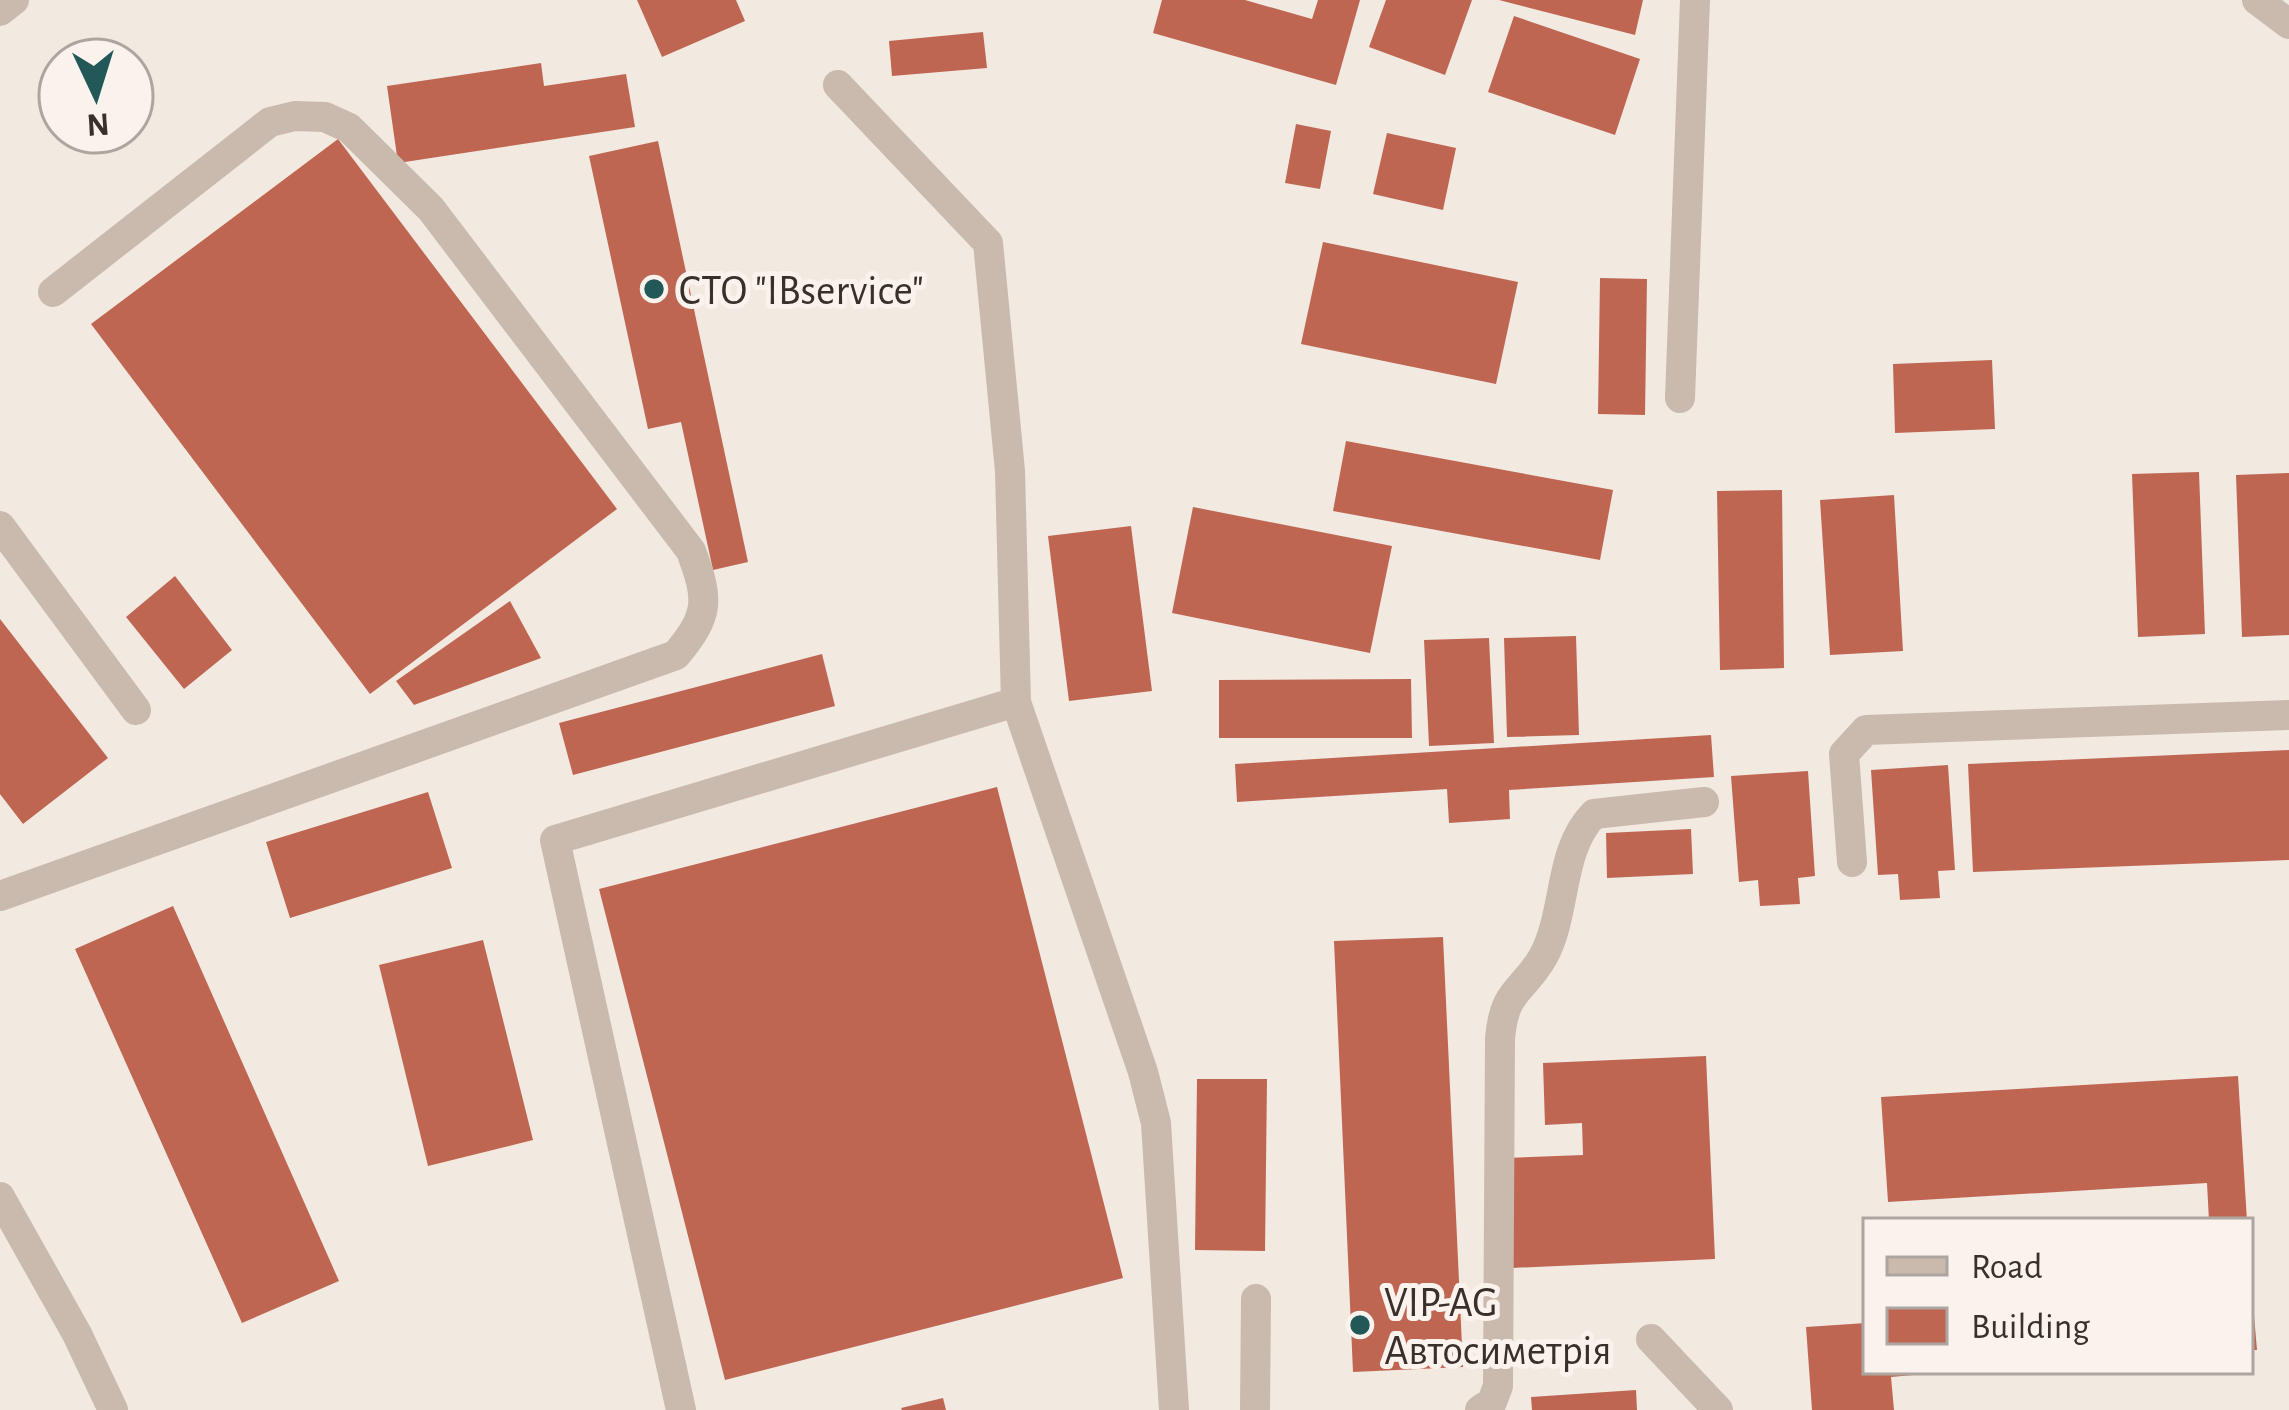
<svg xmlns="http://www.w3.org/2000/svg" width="2289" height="1410" viewBox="0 0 2289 1410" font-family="'Alegreya Sans',sans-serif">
  <rect width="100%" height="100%" fill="#f2e9e1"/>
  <path fill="#bf6652" d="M 637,0 L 736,0 L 745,21 L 662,57 Z
    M 1162,0 L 1245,0 L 1312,19 L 1318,0 L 1360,0 L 1336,85 L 1153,33 Z
    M 1386,0 L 1472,0 L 1445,75 L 1369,47 Z
    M 1499,0 L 1643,0 L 1635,35 Z
    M 1514,16 L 1640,59 L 1615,135 L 1488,92 Z
    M 983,32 L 987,68 L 892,76 L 889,41 Z
    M 541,63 L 544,86 L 626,74 L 635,127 L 398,163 L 387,86 Z
    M 1296,124 L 1331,131 L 1320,189 L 1285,183 Z
    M 1387,133 L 1456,148 L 1443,210 L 1373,194 Z
    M 338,139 L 617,509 L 370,694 L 91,324 Z
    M 658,141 L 748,562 L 713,570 L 681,422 L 648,429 L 589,156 Z
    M 1323,242 L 1518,282 L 1496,384 L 1301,344 Z
    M 1600,278 L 1647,279 L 1645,415 L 1598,414 Z
    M 1992,360 L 1995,429 L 1895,433 L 1893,364 Z
    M 1346,441 L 1613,490 L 1600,560 L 1333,511 Z
    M 2199,472 L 2205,634 L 2138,637 L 2132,474 Z
    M 2289,473 L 2289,635 L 2242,637 L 2236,475 Z
    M 1782,490 L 1784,668 L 1720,670 L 1717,491 Z
    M 1894,495 L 1903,651 L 1830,655 L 1820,500 Z
    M 1193,507 L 1392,546 L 1370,653 L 1172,613 Z
    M 1131,526 L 1152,691 L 1069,701 L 1048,536 Z
    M 175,576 L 232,650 L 184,689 L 126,617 Z
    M 510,601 L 541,658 L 414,705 L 396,681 Z
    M 0,619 L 108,758 L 23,824 L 0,794 Z
    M 1576,636 L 1579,735 L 1507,737 L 1504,638 Z
    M 1489,638 L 1494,743 L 1429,746 L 1424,640 Z
    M 822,654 L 835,706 L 573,775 L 559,723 Z
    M 1411,679 L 1412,738 L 1219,738 L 1219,680 Z
    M 1711,735 L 1714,777 L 1509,790 L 1510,819 L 1449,823 L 1447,789 L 1237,802 L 1235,764 Z
    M 2289,750 L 2289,860 L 1973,872 L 1968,764 Z
    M 1948,765 L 1955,870 L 1938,871 L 1940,898 L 1900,900 L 1898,874 L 1878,875 L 1871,770 Z
    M 1808,771 L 1815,876 L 1798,878 L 1800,904 L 1760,906 L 1758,880 L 1739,882 L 1731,776 Z
    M 997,787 L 1123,1278 L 725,1380 L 599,889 Z
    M 428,792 L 452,868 L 290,918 L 266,842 Z
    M 1691,829 L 1693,874 L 1607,878 L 1606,833 Z
    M 173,906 L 339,1281 L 242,1323 L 75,949 Z
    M 1443,937 L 1463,1367 L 1353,1372 L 1334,941 Z
    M 483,940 L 533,1140 L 428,1166 L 379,965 Z
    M 1706,1056 L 1715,1259 L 1511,1268 L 1506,1158 L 1583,1155 L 1582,1123 L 1545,1125 L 1543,1063 Z
    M 2238,1076 L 2247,1221 L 2209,1221 L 2207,1183 L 1888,1202 L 1881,1097 Z
    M 1197,1079 L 1267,1079 L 1265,1251 L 1195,1250 Z
    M 2250,1304 L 2253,1304 L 2257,1350 L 2250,1350 Z
    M 1866,1323 L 1866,1371 L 1924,1371 L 1924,1374 L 1891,1377 L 1894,1410 L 1812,1410 L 1806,1327 Z
    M 1636,1390 L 1637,1410 L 1532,1410 L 1531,1397 Z
    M 943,1398 L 946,1410 L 902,1410 L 901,1408 Z"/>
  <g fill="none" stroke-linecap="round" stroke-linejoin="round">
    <path stroke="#cab9ad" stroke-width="30" d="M 2257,0 L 2289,24
      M 0,11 L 14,0
      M 838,85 L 988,243 L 1010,471 L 1016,702 L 1143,1072 L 1156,1123 L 1174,1410
      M 1680,398 L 1695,0
      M 0,526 L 136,710
      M 1852,862 L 1844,754 L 1866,730 L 2289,715
      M 0,896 L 676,655 C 710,614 709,600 691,551 L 431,209 L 349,128 L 325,117 L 295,116 L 270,122 L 53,292
      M 0,1197 L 77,1334 L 113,1410
      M 1651,1339 L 1718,1410
      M 681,1410 L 555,840 L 1016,702
      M 1255,1410 L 1256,1299
      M 1480,1410 L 1492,1402 L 1498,1386 L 1500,1039 C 1504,989 1522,993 1543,957 C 1567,914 1558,850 1594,814 L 1704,802"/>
  </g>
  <g fill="#235858" stroke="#faf3ed" stroke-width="4.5">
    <circle cx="654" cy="289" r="12"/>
    <circle cx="1360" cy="1325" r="12"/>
  </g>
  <g text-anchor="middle" stroke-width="10" stroke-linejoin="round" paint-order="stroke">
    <g font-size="42" fill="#392f2b" stroke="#faf3ed" text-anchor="start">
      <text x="678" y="304">СТО "IBservice"</text>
      <text x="1384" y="1316">VIP-AG<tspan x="1384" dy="48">Автосиметрія</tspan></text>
    </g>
  </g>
  <rect x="1863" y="1218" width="390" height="156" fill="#faf3ed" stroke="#ada59f" stroke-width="3"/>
  <rect x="1887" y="1257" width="60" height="18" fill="#cab9ad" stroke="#ada59f" stroke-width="3"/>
  <text x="1971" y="1278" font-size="36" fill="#392f2b">Road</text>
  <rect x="1887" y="1308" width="60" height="36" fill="#bf6652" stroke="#ada59f" stroke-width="3"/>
  <text x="1971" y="1338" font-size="36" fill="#392f2b">Building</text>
  <g transform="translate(96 96) rotate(176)"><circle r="57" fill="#faf3ed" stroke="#ada59f" stroke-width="3"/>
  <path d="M0-9L21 45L0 30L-21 45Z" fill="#235858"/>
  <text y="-18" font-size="33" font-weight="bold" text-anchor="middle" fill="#392f2b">N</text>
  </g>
</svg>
